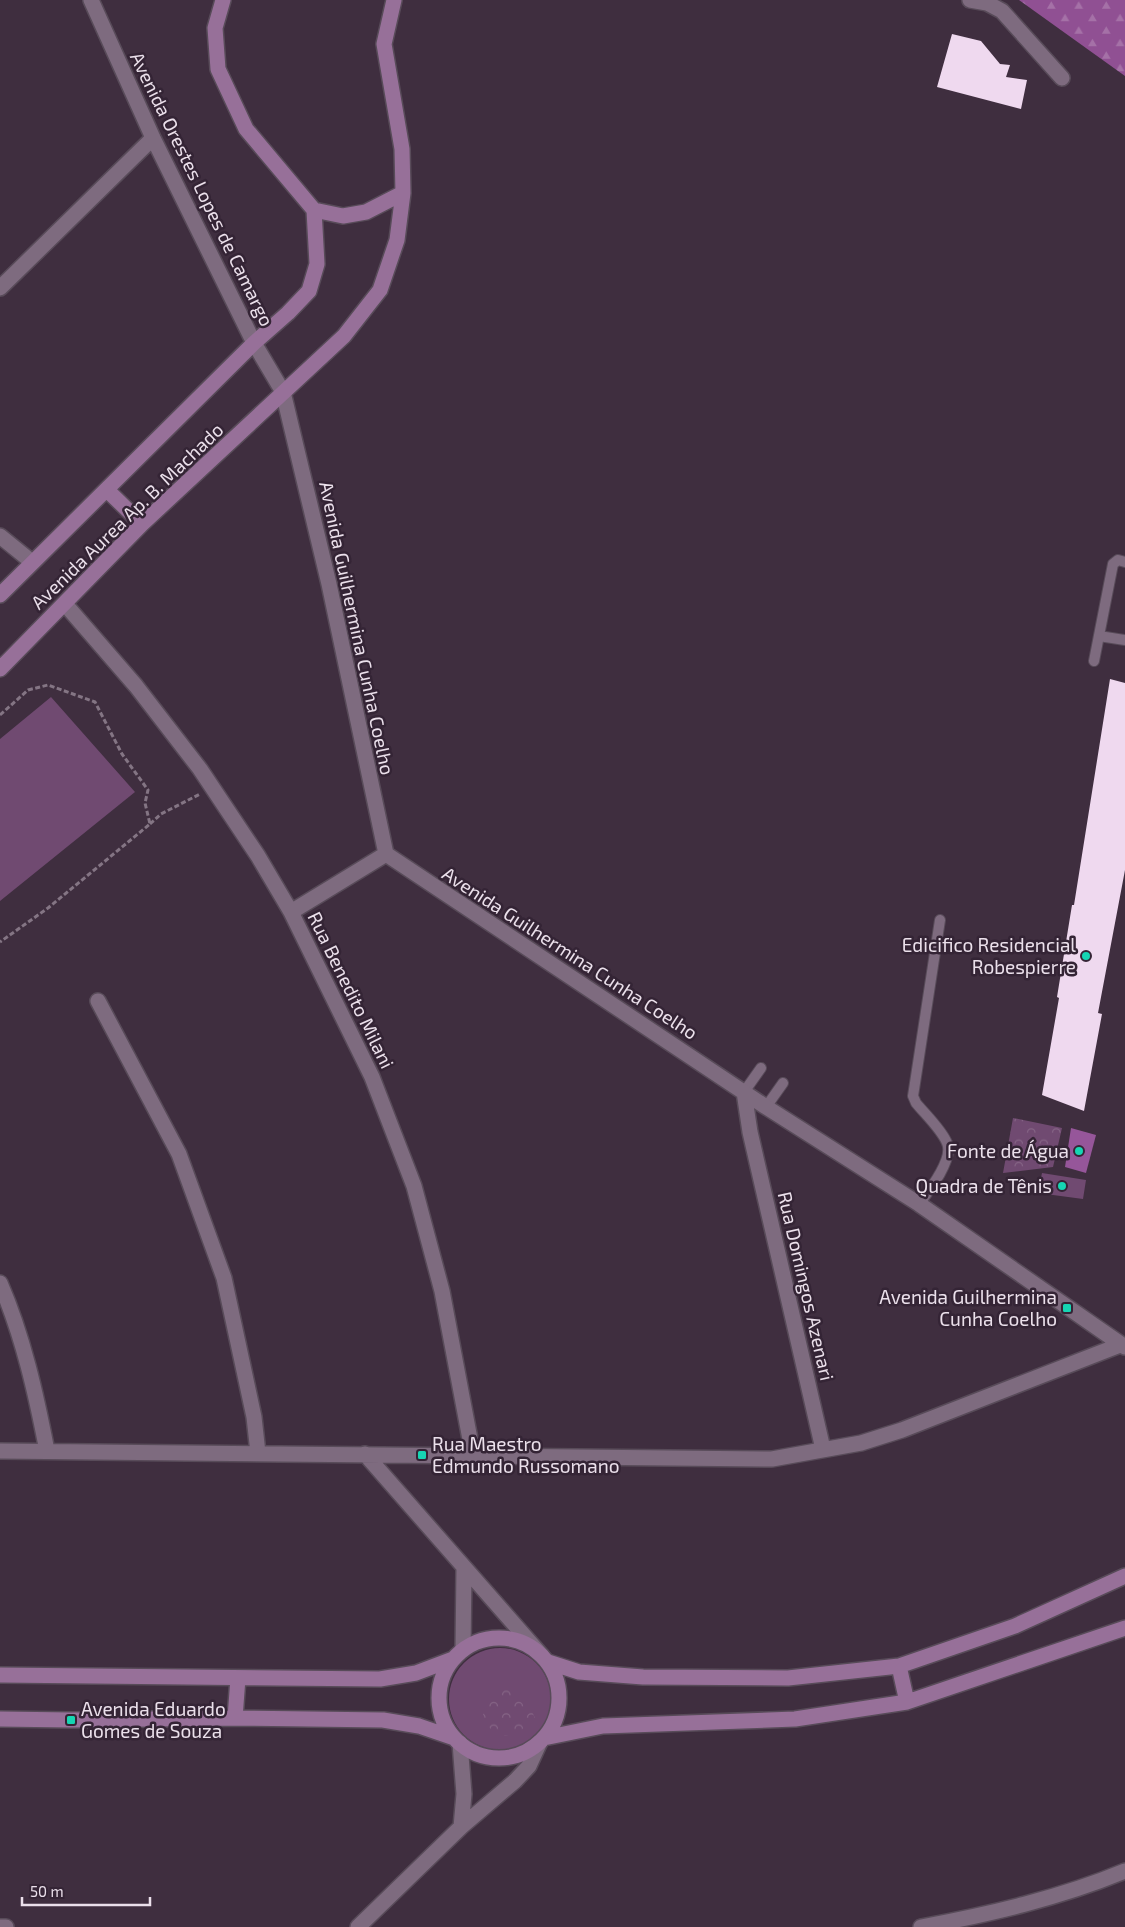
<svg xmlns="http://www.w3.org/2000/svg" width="1125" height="1927" viewBox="0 0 1125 1927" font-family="'Exo 2',sans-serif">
  <defs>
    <pattern id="forest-firs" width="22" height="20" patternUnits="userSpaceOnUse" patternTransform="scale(1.25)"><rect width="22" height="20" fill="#905093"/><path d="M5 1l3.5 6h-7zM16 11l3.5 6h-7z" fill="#a571a7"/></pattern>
    <pattern id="park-crowns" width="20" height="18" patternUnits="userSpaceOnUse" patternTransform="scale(1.25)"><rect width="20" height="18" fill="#704a71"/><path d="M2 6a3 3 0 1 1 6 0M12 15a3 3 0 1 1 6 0" fill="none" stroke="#856485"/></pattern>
  </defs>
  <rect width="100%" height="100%" fill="#3f2e3f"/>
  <path fill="#704a71" d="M 51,697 L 135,792 L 0,901 L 0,739 Z
    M 1042,1173 L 1086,1180 L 1083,1199 L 1038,1193 Z
    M449 1699a51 51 0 1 1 102 0a51 51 0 1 1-102 0Z"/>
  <path fill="url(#forest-firs)" d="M 1019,0 L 1125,0 L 1125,76 Z"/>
  <path fill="url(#park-crowns)" d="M 1013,1118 L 1062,1128 L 1053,1167 L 1003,1173 Z
    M 503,1685 L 525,1697 L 536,1720 L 516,1734 L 496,1737 L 483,1718 L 484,1697 Z"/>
  <path fill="#96569a" d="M 1071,1128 L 1096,1135 L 1086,1173 L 1065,1167 Z"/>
  <path fill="#efd9ef" d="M 952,34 L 981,41 L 1000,64 L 1010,65 L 1006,77 L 1027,80 L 1021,109 L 937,87 Z
    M 1110,679 L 1125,683 L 1125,870 L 1098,1013 L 1102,1014 L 1084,1111 L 1042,1095 L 1059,998 L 1057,997 L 1072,905 L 1074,905 Z"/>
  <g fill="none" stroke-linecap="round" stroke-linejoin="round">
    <defs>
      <path id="lane" d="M 1099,636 L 1125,640
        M 1094,661 L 1113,564 L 1118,560 L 1125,562
        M 744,1092 L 761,1068
        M 766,1107 L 783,1083
        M 919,1204 C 929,1191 954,1159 947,1143 C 942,1130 925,1114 916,1103 L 913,1096 L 940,920"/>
      <path id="street" d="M 91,0 L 153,138 L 254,343 L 283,392 L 329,584 L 386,854 L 766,1107 L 919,1204 L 1125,1347
        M 970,0 L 987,3 L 1002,11 L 1062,78
        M 0,288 L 153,138
        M 0,536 L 32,562
        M 65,604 L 136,686 L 200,769 L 258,856 L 291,912 L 372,1077 L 414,1186 L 442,1291 L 473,1455
        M 291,912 L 386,854
        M 98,1001 L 179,1154 L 224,1278 L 254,1417 L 258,1453
        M 744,1092 L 750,1132 L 823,1449
        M 0,1283 C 23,1336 36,1394 47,1451
        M 0,1451 L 772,1459 L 861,1443 L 902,1430 L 1120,1345
        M 365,1454 L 542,1656
        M 463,1650 L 464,1568
        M 460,1743 L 464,1794 L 461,1827
        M 0,1927 L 6,1927
        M 358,1927 L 461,1827 L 515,1781 L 529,1766 L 540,1742
        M 921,1927 C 990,1914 1060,1898 1125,1871"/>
      <path id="secondary" d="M 314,210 L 343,216 L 366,212 L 403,193
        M 107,490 L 142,524
        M 0,595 L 254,343 L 288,313 L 309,291 L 317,264 L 314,210 L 246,129 L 218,69 L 215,28 L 223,0
        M 0,669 L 142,524 L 344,336 L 380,290 L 397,240 L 403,193 L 402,149 L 384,44 L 394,0
        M439 1698a60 60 0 1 1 120 0a60 60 0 1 1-120 0Z
        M 548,1662 L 579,1672 L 643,1677 L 788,1678 L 899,1666 L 1015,1626 L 1125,1576
        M 899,1666 L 907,1702
        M 0,1675 L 380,1679 L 416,1673 L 453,1659
        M 235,1718 L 238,1678
        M 0,1719 L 71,1720 L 235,1718 L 383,1720 L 419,1726 L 454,1738
        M 544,1738 L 603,1726 L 795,1719 L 907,1702 L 1125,1628"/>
    </defs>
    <use href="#lane" stroke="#584b59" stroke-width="12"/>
    <use href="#street" stroke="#584b59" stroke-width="18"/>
    <use href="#secondary" stroke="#584b59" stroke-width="18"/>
    <path stroke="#847584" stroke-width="3" stroke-dasharray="5 2.5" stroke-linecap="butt" d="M 0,715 L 28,690 L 48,685 L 95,702 L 122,754 L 148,790 L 145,803 L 150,824 L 48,908 L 0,942
      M 150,824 L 161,814 L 200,794"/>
    <use href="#lane" stroke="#7e6b7f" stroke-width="10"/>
    <use href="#street" stroke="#7e6b7f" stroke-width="15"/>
    <use href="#secondary" stroke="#977099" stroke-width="15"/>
  </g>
  <g fill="#16d5b3" stroke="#342435" stroke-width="2">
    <circle cx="1086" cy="956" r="5"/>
    <circle cx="1079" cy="1151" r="5"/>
    <circle cx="1062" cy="1186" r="5"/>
    <rect x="1062" y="1303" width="10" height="10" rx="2.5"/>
    <rect x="417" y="1450" width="10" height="10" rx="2.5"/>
    <rect x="66" y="1715" width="10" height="10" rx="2.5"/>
  </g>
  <g text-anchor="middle" stroke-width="5" stroke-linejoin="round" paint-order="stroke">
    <g font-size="19" fill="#ebe0eb" stroke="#342435">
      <text transform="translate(202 189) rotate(64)" y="7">Avenida Orestes Lopes de Camargo</text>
      <text transform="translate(127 516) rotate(-44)" y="7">Avenida Aurea Ap. B. Machado</text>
      <text transform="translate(357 628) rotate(78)" y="7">Avenida Guilhermina Cunha Coelho</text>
      <text transform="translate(570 953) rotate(33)" y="7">Avenida Guilhermina Cunha Coelho</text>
      <text transform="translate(351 990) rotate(64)" y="7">Rua Benedito Milani</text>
      <text transform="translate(806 1286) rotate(77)" y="7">Rua Domingos Azenari</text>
    </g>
    <g font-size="19" fill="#ebe0eb" stroke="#342435" text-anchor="end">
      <text x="1076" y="952">Edicifico Residencial<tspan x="1076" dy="22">Robespierre</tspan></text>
      <text x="1069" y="1158">Fonte de Água</text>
      <text x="1052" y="1193">Quadra de Tênis</text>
      <text x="1057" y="1304">Avenida Guilhermina<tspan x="1057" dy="22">Cunha Coelho</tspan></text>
      <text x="432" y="1451" text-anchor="start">Rua Maestro<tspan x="432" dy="22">Edmundo Russomano</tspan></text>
      <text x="81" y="1716" text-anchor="start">Avenida Eduardo<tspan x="81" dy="22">Gomes de Souza</tspan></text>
    </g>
  </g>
  <path d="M22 1897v8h128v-8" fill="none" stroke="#ebe0eb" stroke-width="2.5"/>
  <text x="30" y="1897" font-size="15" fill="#ebe0eb" stroke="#342435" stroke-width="4" paint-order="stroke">50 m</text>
</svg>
